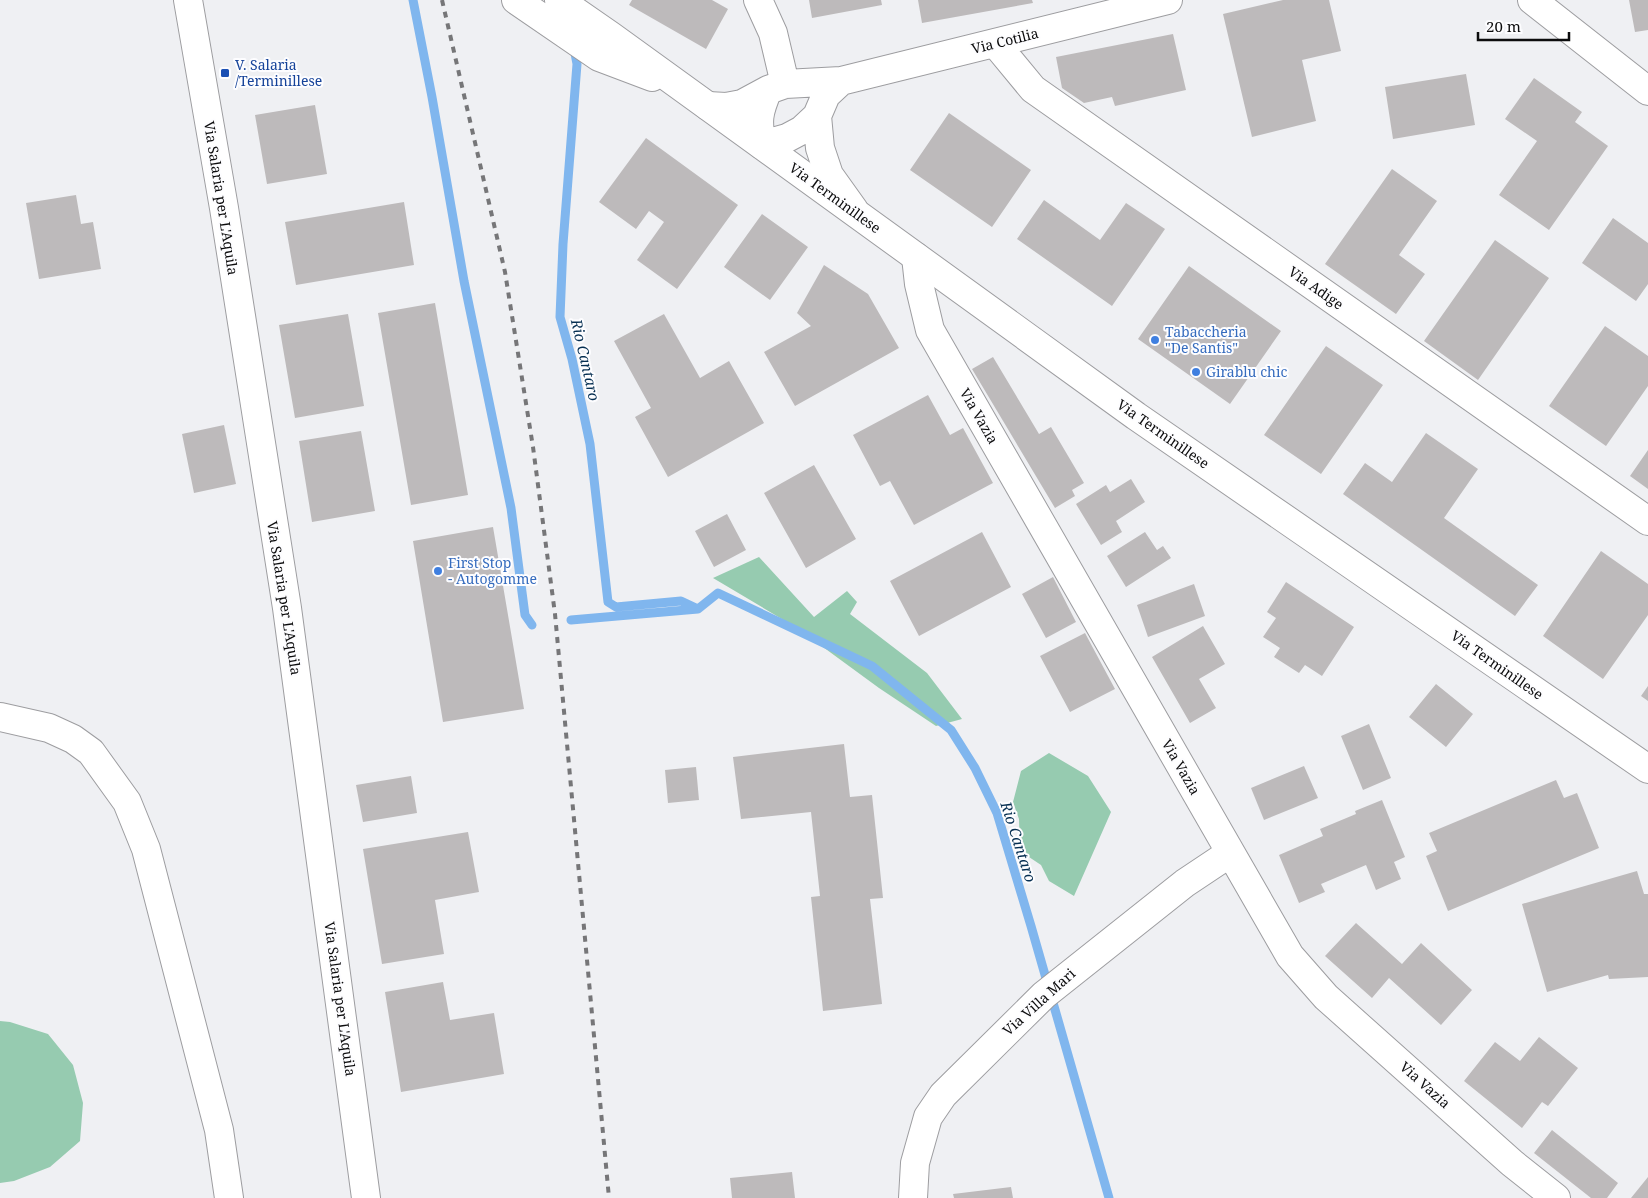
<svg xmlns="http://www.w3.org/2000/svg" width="1648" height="1198" viewBox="0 0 1648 1198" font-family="'Noto Serif',serif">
  <rect width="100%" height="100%" fill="#eff0f3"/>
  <path fill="#96cbb0" d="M 759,557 L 814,617 L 847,591 L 857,602 L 850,614 L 927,673 L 962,719 L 936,726 L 879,688 L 797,628 L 713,578 Z
    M 1049,753 L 1088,776 L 1111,812 L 1074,896 L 1049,881 L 1041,865 L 1020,851 L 1019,819 L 1013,802 L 1021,771 Z
    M 0,1021 L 10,1022 L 48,1034 L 73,1065 L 83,1103 L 80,1141 L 50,1167 L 14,1181 L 0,1183 Z"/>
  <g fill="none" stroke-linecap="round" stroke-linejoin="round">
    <path stroke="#80b6ee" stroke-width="9" d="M 413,0 L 432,97 L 464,281 L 511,508 L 525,615 L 532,625
      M 574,48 L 577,64 L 563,244 L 560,317 L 572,359 L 590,444 L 608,602 L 616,607 L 681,601 L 698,609 L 718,593 L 872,666 L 951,730 L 975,768 L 997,813 L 1031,926 L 1109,1198
      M 571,620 L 698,609"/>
  </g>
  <path fill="#bdbabb" d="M 632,0 L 712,0 L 728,9 L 706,49 L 629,5 Z
    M 809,0 L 881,0 L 882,5 L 812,18 Z
    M 918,0 L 1032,0 L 1033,3 L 922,23 Z
    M 1283,0 L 1329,0 L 1341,51 L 1302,60 L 1316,121 L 1252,137 L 1223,14 Z
    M 1629,0 L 1648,0 L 1648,30 L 1635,32 Z
    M 1173,34 L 1186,90 L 1115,106 L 1112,97 L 1084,103 L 1062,88 L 1056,57 Z
    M 1466,74 L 1475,125 L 1393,139 L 1385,87 Z
    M 1534,78 L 1582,112 L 1575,122 L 1608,146 L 1549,230 L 1499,195 L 1537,141 L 1505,119 Z
    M 315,105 L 327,174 L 267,184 L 255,115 Z
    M 949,113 L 1031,170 L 992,227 L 910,170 Z
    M 646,138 L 738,205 L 677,289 L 637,260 L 664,222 L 649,211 L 636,229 L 599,202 Z
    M 1392,169 L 1437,201 L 1399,255 L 1425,274 L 1396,314 L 1325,264 Z
    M 76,195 L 81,224 L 93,222 L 101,269 L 39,279 L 26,203 Z
    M 1044,200 L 1100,240 L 1126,203 L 1165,229 L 1112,306 L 1017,239 Z
    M 404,202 L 414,265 L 296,285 L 285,222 Z
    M 762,214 L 808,247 L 770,300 L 724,267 Z
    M 1613,218 L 1648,243 L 1648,284 L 1636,301 L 1582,263 Z
    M 1495,240 L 1549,278 L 1478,380 L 1424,341 Z
    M 824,265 L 868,294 L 899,348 L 795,406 L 764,352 L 811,326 L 797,313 Z
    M 1189,266 L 1281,331 L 1230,404 L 1138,339 Z
    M 435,303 L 468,495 L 411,505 L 378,313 Z
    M 348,314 L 364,406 L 295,418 L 279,325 Z
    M 664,314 L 700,378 L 729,361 L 764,423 L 668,477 L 635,417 L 651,408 L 614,341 Z
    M 1605,326 L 1648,356 L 1648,386 L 1606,446 L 1549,406 Z
    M 1326,346 L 1383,385 L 1321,474 L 1264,435 Z
    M 993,357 L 1039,434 L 1051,427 L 1084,483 L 1072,490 L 1075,496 L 1055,508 L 972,369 Z
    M 928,395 L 950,435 L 963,428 L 993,483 L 914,525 L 890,481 L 880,486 L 853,435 Z
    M 224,425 L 236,484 L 194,493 L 182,434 Z
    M 361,431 L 375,511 L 312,522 L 299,441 Z
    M 1426,433 L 1478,469 L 1444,518 L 1538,585 L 1515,616 L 1343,494 L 1365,463 L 1392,482 Z
    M 1648,450 L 1648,489 L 1630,476 Z
    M 814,465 L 856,539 L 806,568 L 764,493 Z
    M 1131,479 L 1145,502 L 1116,521 L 1122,532 L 1101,545 L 1076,504 L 1106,485 L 1110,492 Z
    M 727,514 L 746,550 L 714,567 L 695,531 Z
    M 493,527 L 524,709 L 443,722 L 413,541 Z
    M 982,532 L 1011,587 L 919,636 L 890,581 Z
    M 1145,532 L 1157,550 L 1163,546 L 1171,558 L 1126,587 L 1107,556 Z
    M 1601,551 L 1648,584 L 1648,615 L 1603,679 L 1543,636 Z
    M 1053,577 L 1076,622 L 1046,638 L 1022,594 Z
    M 1286,582 L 1354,627 L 1322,676 L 1305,665 L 1299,673 L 1274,657 L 1280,648 L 1263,637 L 1276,618 L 1267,612 Z
    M 1194,584 L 1205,616 L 1148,637 L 1137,605 Z
    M 1203,626 L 1225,664 L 1199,679 L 1216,708 L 1190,723 L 1152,657 Z
    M 1085,633 L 1115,689 L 1070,712 L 1040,656 Z
    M 1436,684 L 1473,714 L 1446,747 L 1409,717 Z
    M 1648,686 L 1648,701 L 1641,696 Z
    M 1369,724 L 1391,778 L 1363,790 L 1341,736 Z
    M 844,744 L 850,797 L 872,795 L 883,898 L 870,899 L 882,1004 L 823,1011 L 811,897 L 820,896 L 811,812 L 741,819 L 733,757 Z
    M 1304,766 L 1318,798 L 1264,820 L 1251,788 Z
    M 696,767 L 699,800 L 668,803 L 665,770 Z
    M 411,776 L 417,813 L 363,822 L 356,785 Z
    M 1556,780 L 1564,798 L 1577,793 L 1599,848 L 1448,911 L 1426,856 L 1437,851 L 1429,833 Z
    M 1382,800 L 1405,857 L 1394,862 L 1401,879 L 1376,890 L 1366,865 L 1321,884 L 1325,892 L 1299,903 L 1279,855 L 1323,836 L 1320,829 L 1356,814 L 1355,811 Z
    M 468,832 L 479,892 L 435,900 L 444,954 L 382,964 L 363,849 Z
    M 1637,871 L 1644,894 L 1648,894 L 1648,977 L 1609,979 L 1608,975 L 1547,992 L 1522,904 Z
    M 1356,923 L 1402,964 L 1421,943 L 1472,990 L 1441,1025 L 1389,978 L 1372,998 L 1325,956 Z
    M 443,982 L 450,1020 L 494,1013 L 504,1074 L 401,1092 L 385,992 Z
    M 1539,1037 L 1578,1068 L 1548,1106 L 1542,1102 L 1522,1128 L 1464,1081 L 1495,1042 L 1520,1061 Z
    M 1552,1130 L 1618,1183 L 1607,1198 L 1591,1198 L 1534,1153 Z
    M 792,1172 L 795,1198 L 732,1198 L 730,1178 Z
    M 1648,1177 L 1648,1198 L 1631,1198 Z
    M 1011,1187 L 1013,1198 L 954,1198 L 953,1194 Z"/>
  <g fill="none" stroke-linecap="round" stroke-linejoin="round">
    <defs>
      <path id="minor" d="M 758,0 L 773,33 L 785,84
        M 1532,0 L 1648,91
        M 995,43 L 1033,89 L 1648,521
        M 768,90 C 758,113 757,121 762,145 L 787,138 L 802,130 L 817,116 L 826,95 L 841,81
        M 708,106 L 726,107 L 742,104 L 768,90 L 785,84 L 841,81 L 1168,0
        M 817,116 L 820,148 L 829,175 L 854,210
        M 916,257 L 919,284 L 930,330 L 1290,956 L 1326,997 L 1512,1163 L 1556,1198
        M 0,717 L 49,728 L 73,739 L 91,752 L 127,802 L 146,849 L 219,1130 L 229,1198
        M 913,1198 L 915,1163 L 928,1117 L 943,1095 L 1044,995 L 1185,883 L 1230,853"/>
      <path id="secondary" d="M 188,0 L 224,208 L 287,608 L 366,1198
        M 516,0 L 599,57 L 652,77
        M 559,0 L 611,36 L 1136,416 L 1648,769"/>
    </defs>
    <use href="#minor" stroke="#9d9da0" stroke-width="30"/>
    <use href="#secondary" stroke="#9d9da0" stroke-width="30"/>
    <use href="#minor" stroke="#fff" stroke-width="28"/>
    <use href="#secondary" stroke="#fff" stroke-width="28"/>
    <path stroke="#767678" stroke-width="4" stroke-dasharray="6 6" stroke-linecap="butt" d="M 442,0 L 505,272 L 533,447 L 555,614 L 609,1198"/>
  </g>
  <rect fill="#1a4fb4" stroke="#fdfdff" stroke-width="2" x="220" y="68" width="10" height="10" rx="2.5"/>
  <g fill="#3f7fe0" stroke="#fdfdff" stroke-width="2">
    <circle cx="1155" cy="340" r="5"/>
    <circle cx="1196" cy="372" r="5"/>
    <circle cx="438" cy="571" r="5"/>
  </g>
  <g text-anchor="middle" stroke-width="4" stroke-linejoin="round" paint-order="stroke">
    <g font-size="14" fill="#0c0c0d" stroke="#fdfdff">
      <text transform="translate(1005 41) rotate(-14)" y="5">Via Cotilia</text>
      <text transform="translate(221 198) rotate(81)" y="5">Via Salaria per L'Aquila</text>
      <text transform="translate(835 198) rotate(36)" y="5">Via Terminillese</text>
      <text transform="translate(1316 288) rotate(35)" y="5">Via Adige</text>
      <text transform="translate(979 416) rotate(60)" y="5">Via Vazia</text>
      <text transform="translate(1163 434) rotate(35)" y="5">Via Terminillese</text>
      <text transform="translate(284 598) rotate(81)" y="5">Via Salaria per L'Aquila</text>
      <text transform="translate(1497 665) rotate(35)" y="5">Via Terminillese</text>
      <text transform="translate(1181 767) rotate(60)" y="5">Via Vazia</text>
      <text transform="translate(340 999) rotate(82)" y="5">Via Salaria per L'Aquila</text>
      <text transform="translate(1039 1002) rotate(-42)" y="5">Via Villa Mari</text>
      <text transform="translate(1425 1085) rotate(42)" y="5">Via Vazia</text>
    </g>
    <g font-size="14" fill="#164399" stroke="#fdfdff" text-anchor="start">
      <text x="235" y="70">V. Salaria<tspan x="235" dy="16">/Terminillese</tspan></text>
    </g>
    <g font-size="14" fill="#366cbe" stroke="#fdfdff" text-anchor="start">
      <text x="1165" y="337">Tabaccheria<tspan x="1165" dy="16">"De Santis"</tspan></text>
      <text x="1206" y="377">Girablu chic</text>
      <text x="448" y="568">First Stop<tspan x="448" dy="16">- Autogomme</tspan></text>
    </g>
    <g font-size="15" font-style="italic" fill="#052e51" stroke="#fdfdff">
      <text transform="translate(585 360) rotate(77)" y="5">Rio Cantaro</text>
      <text transform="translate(1018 842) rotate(72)" y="5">Rio Cantaro</text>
    </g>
  </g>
  <path d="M1478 32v8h91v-8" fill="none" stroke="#0c0c0d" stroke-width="2.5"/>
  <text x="1486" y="32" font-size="15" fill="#0c0c0d" stroke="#fdfdff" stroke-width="4" paint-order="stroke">20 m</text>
</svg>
